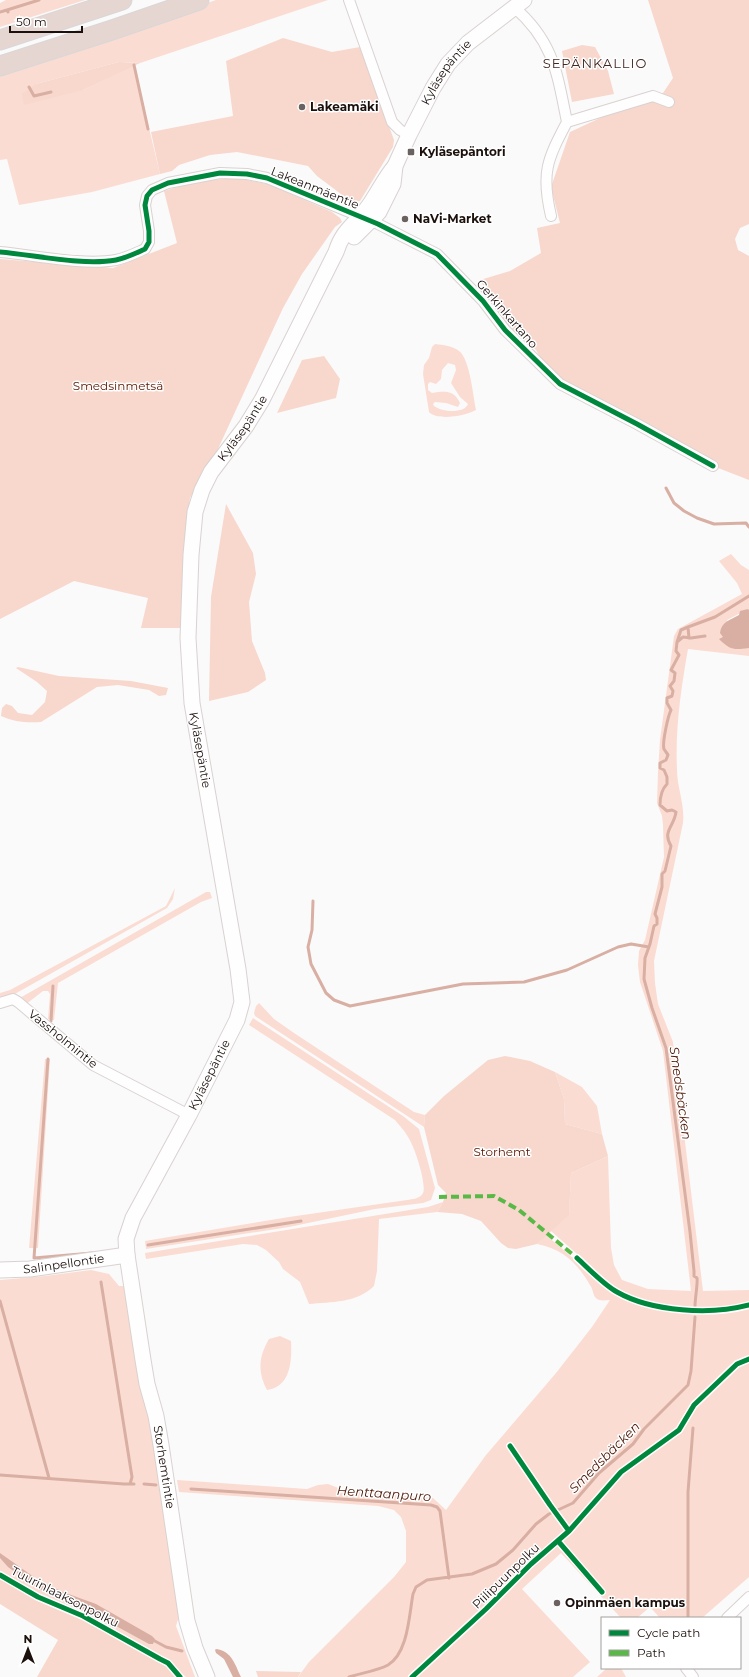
<svg xmlns="http://www.w3.org/2000/svg" width="749" height="1677" viewBox="0 0 749 1677" font-family="Montserrat,sans-serif">
  <rect width="100%" height="100%" fill="#fafafa"/>
  <path fill="#fbdcd2" fill-rule="evenodd" d="M 6,0 L 85,0 L 0,27 L 0,3 Z
    M 216,0 L 328,0 L 140,63 L 119,62 L 36,84 L 83,90 L 134,65 L 160,174 L 92,192 L 19,205 L 7,159 L 0,160 L 0,74 Z
    M 435,344 C 443,345 453,346 459,351 C 470,359 473,396 476,410 C 466,416 437,421 429,412 L 423,374 L 424,365 L 429,358 L 432,347 ZM 448,363 L 455,365 L 456,370 L 451,383 L 460,397 L 468,404 C 464,414 442,412 434,406 L 433,404 L 435,402 L 446,403 L 458,407 L 460,403 C 454,390 445,391 432,393 L 428,390 L 428,384 L 430,382 L 436,384 L 441,379 L 442,370 Z
    M 731,554 L 741,565 L 749,570 L 749,610 L 748,609 L 727,620 L 737,649 L 749,648 L 749,656 L 688,649 C 681,689 675,729 677,769 C 677,788 685,804 683,823 L 654,961 L 655,983 L 658,1004 L 673,1042 L 703,1291 L 749,1290 L 749,1577 L 702,1618 L 660,1618 L 650,1607 L 637,1618 L 621,1618 L 561,1553 L 522,1589 L 590,1662 L 573,1677 L 298,1677 L 309,1662 L 394,1577 L 406,1562 L 406,1531 L 401,1517 L 394,1510 L 378,1506 L 179,1492 L 177,1480 L 307,1489 L 318,1485 L 328,1484 L 346,1491 L 433,1498 L 446,1510 L 486,1455 L 556,1373 L 592,1327 L 610,1300 C 605,1300 599,1302 595,1297 C 593,1294 593,1289 590,1285 C 577,1263 563,1249 537,1244 L 546,1235 L 614,1293 L 617,1289 L 551,1231 L 569,1214 L 571,1173 L 608,1156 L 611,1248 L 614,1265 L 622,1280 L 648,1289 L 691,1291 L 663,1051 L 640,982 L 638,965 L 639,951 L 645,940 L 664,857 L 663,825 L 662,816 L 657,803 L 658,772 L 660,740 L 674,636 L 678,629 L 742,594 L 737,583 L 719,561 Z
    M 175,888 L 173,899 L 167,908 L 13,995 L 0,1000 L 0,993 L 10,990 L 166,906 Z
    M 206,892 L 210,892 L 212,898 L 201,902 L 58,983 L 54,1020 L 48,1019 L 50,994 L 48,991 L 43,991 L 25,1005 L 18,999 Z
    M 259,1003 L 274,1019 L 294,1033 L 414,1112 L 425,1115 L 424,1127 L 255,1016 L 254,1013 L 256,1006 Z
    M 253,1018 L 403,1116 L 419,1129 L 435,1188 L 431,1200 L 423,1203 L 375,1209 L 289,1227 L 146,1249 L 145,1241 L 289,1217 L 407,1200 C 412,1199 420,1199 423,1193 C 427,1184 414,1145 408,1137 C 405,1131 399,1125 395,1120 L 249,1025 Z
    M 45,1059 L 50,1059 L 38,1248 L 29,1248 Z
    M 555,1072 L 582,1087 L 597,1106 L 602,1134 L 565,1124 L 564,1099 Z
    M 443,1202 L 437,1212 L 379,1219 L 377,1271 L 374,1286 C 357,1303 331,1302 309,1304 L 300,1282 L 283,1269 L 279,1262 L 266,1250 L 257,1245 L 243,1244 L 146,1259 L 145,1253 L 428,1207 Z
    M 91,1270 L 109,1274 L 119,1286 L 123,1286 L 128,1297 L 143,1397 L 153,1429 L 180,1613 L 176,1626 L 195,1677 L 186,1677 L 159,1655 L 105,1624 L 36,1593 L 0,1571 L 0,1280 L 45,1276 Z
    M 280,1336 L 291,1341 C 292,1360 291,1387 267,1390 C 257,1372 259,1356 269,1339 Z
    M 607,1668 L 621,1668 L 626,1677 L 597,1677 Z"/>
  <path fill="#f8d7cd" d="M 648,0 L 749,0 L 749,224 L 740,228 L 735,239 L 738,250 L 749,256 L 749,480 L 713,466 L 549,373 L 536,350 L 506,323 L 480,280 L 510,271 L 541,253 L 537,228 L 560,223 L 551,187 L 570,132 L 652,94 L 663,93 L 673,78 Z
    M 283,38 L 332,52 L 360,47 L 394,140 L 393,147 L 360,201 L 356,202 L 349,200 L 317,176 L 308,166 L 237,152 L 210,155 L 179,165 L 172,171 L 160,174 L 151,132 L 233,116 L 226,61 Z
    M 582,45 L 595,47 L 608,71 L 614,94 L 572,102 L 562,51 Z
    M 119,62 L 140,63 L 83,90 L 24,105 L 22,94 L 36,84 Z
    M 236,178 L 268,184 L 332,212 L 340,218 L 342,222 L 335,227 L 302,274 L 283,308 L 217,451 L 190,498 L 185,539 L 183,628 L 141,628 L 148,598 L 74,581 L 0,619 L 0,259 L 113,268 L 177,243 L 164,191 L 198,181 Z
    M 324,356 L 340,379 L 336,398 L 277,413 L 302,360 Z
    M 226,504 L 253,553 L 256,574 L 249,602 L 252,641 L 265,673 L 266,680 L 248,692 L 209,701 L 211,597 Z
    M 18,667 L 59,676 L 131,681 L 168,688 L 166,695 L 159,696 L 149,690 L 118,685 L 97,687 L 41,722 C 27,723 14,722 1,716 L 2,708 L 6,704 L 12,706 L 18,713 L 32,715 L 45,702 L 47,691 L 37,682 L 16,668 Z
    M 505,1056 L 530,1061 L 555,1072 L 564,1099 L 565,1124 L 602,1134 L 608,1156 L 571,1173 L 569,1215 L 537,1244 L 516,1249 L 508,1248 L 501,1243 L 481,1221 L 462,1214 L 437,1212 L 443,1202 L 446,1193 L 438,1185 L 424,1127 L 425,1115 L 444,1096 L 488,1060 Z
    M 0,1578 C 19,1592 41,1601 62,1610 C 99,1627 149,1649 178,1677 L 37,1677 L 58,1640 L 0,1604 Z
    M 256,1671 L 301,1672 L 298,1677 L 258,1677 Z"/>
  <path fill="#d8afa2" d="M 748,609 L 749,610 L 749,648 C 734,650 730,650 719,639 L 723,637 L 720,633 C 721,622 730,620 739,615 L 740,611 Z
    M 0,1553 L 41,1582 L 63,1592 L 96,1604 L 152,1636 L 155,1639 L 153,1644 L 149,1644 L 94,1614 L 39,1589 L 8,1567 L 0,1558 Z
    M 216,1649 C 232,1651 235,1665 241,1677 L 233,1677 L 224,1659 L 216,1653 L 215,1650 Z"/>
  <g fill="none" stroke-linecap="round" stroke-linejoin="round">
    <path stroke="#d8afa2" stroke-width="3" d="M 7,10 L 39,0
      M 0,12 L 7,10 L 8,12
      M 134,65 L 148,129
      M 29,87 L 34,96 L 51,92
      M 666,488 L 674,503 L 684,511 L 697,518 L 714,524 L 746,523 L 749,527
      M 689,638 L 688,627 L 715,617 L 749,596
      M 677,642 L 681,630 L 688,627
      M 313,901 L 312,930 L 308,947 L 311,964 L 326,993 L 334,1000 L 350,1006 L 463,984 L 524,982 L 567,970 L 618,947 L 631,944 L 649,947
      M 51,1021 L 53,986
      M 48,1059 L 34,1258 L 92,1253
      M 148,1245 L 301,1221
      M 101,1282 L 132,1477 L 130,1484
      M 0,1301 L 49,1478
      M 695,1306 C 695,1299 698,1282 697,1278 L 694,1276 L 694,1271 L 690,1232 L 666,1048 L 652,1008 L 644,979 L 645,958 L 650,944 L 654,926 L 657,924 L 657,918 L 655,914 L 662,887 L 662,874 L 665,871 L 671,846 C 662,831 674,827 676,812 L 672,810 L 667,811 L 660,805 C 660,797 661,790 667,784 L 667,777 L 664,770 L 660,768 L 660,763 L 666,760 L 668,755 C 667,753 665,751 664,749 C 662,743 668,716 671,710 L 667,703 L 667,698 L 672,696 L 673,691 L 670,686 L 674,681 L 675,673 L 671,670 L 679,655 L 676,651 L 677,642 L 683,637 L 691,638 L 705,636
      M 0,1475 L 124,1484 L 134,1484
      M 144,1484 L 156,1485
      M 191,1489 L 431,1505 L 437,1507 L 440,1511 L 449,1578
      M 688,1618 L 688,1492 L 693,1428
      M 153,1640 L 166,1647 L 182,1651
      M 349,1677 C 361,1673 377,1671 388,1665 C 408,1653 409,1616 413,1594 L 416,1587 L 427,1580 L 472,1574 L 496,1564 L 513,1550 L 536,1524 L 549,1514 L 573,1503 L 599,1473 L 633,1444 L 644,1429 L 688,1385 L 691,1371 L 695,1317"/>
    <defs>
      <path id="street" d="M 349,0 L 392,122 L 400,130 L 409,135
        M 514,7 C 554,42 557,73 567,122
        M 567,122 L 653,96 L 669,102
        M 551,216 C 541,173 547,160 567,122
        M 0,252 C 35,255 83,266 116,260 C 126,258 136,253 145,249 L 149,242 L 149,231 L 145,205 L 147,196 L 152,190 L 168,183 L 220,173 L 247,174 L 267,178 L 378,224 L 437,254 L 483,301 L 505,330 L 560,384 L 637,424 L 713,466
        M 0,1003 L 13,999 L 18,1002 L 93,1065 L 189,1115
        M 727,1618 L 749,1597
        M 686,1668 L 693,1677"/>
      <g id="secondary">
        <path id="s1" d="M 354,237 L 379,212 L 393,184 L 395,166 L 409,135 L 433,88 L 448,64 L 468,43 L 524,0"/>
        <path id="s2" d="M 0,1270 L 30,1269 L 127,1255"/>
        <path id="s3" d="M 207,1677 L 195,1648 L 187,1621 L 161,1445 L 156,1416 L 147,1384 L 143,1360 L 127,1255 L 126,1239 L 133,1218 L 189,1115 L 237,1020 L 242,1002 L 238,969 L 192,703 L 188,638 L 191,555 L 195,512 L 202,490 L 211,472 L 246,426 L 262,400 L 336,252 C 343,229 355,225 368,207 C 378,193 384,179 395,166"/>
      </g>
      <path id="highway" d="M 0,40 L 122,0
        M 0,66 L 112,30 L 199,0"/>
    </defs>
    <use href="#street" stroke="#d9d2d0" stroke-width="12"/>
    <use href="#secondary" stroke="#d9d2d0" stroke-width="17"/>
    <use href="#highway" stroke="#d9d7d7" stroke-width="21"/>
    <use href="#street" stroke="#fefefe" stroke-width="10"/>
    <use href="#secondary" stroke="#fefefe" stroke-width="15"/>
    <use href="#highway" stroke="#e6d6d1" stroke-width="19"/>
    <path stroke="#58b947" stroke-width="4" stroke-dasharray="8 4" stroke-linecap="butt" d="M 439,1197 L 494,1196 L 519,1210 L 577,1258"/>
    <defs>
      <path id="cycleway" d="M 0,252 C 35,255 83,266 116,260 C 126,258 136,253 145,249 L 149,242 L 149,231 L 145,205 L 147,196 L 152,190 L 168,183 L 220,173 L 247,174 L 267,178 L 378,224 L 437,254 L 483,301 L 505,330 L 560,384 L 637,424 L 713,466
        M 577,1258 C 589,1269 604,1285 617,1292 C 652,1312 711,1315 749,1305
        M 510,1446 L 550,1505 L 569,1531
        M 558,1541 L 602,1592
        M 0,1575 L 38,1597 L 83,1616 L 160,1659 L 168,1663 L 180,1677
        M 412,1677 L 486,1609 L 531,1564 L 569,1531 L 621,1472 L 679,1430 L 694,1405 L 737,1364 L 749,1359"/>
    </defs>
    <use href="#cycleway" stroke="#fff" stroke-width="8"/>
    <use href="#cycleway" stroke="#00873e" stroke-width="5"/>
  </g>
  <g fill="#6a6260" stroke="#fff" stroke-width="1.5">
    <circle cx="302" cy="107" r="4"/>
    <rect x="407" y="148" width="8" height="8" rx="2"/>
    <circle cx="405" cy="219" r="4"/>
    <circle cx="557" cy="1603" r="4"/>
  </g>
  <g text-anchor="middle" stroke-width="3" stroke-linejoin="round" paint-order="stroke">
    <g font-size="12" fill="#1c100d" stroke="#fff">
      <text dy="4" stroke="none"><textPath href="#s1" startOffset="192">Kyläsepäntie</textPath></text>
      <text transform="translate(315 188) rotate(22)" y="4">Lakeanmäentie</text>
      <text transform="translate(507 314) rotate(49)" y="4">Gerkinkartano</text>
      <text dy="4" stroke="none"><textPath href="#s3" startOffset="1303">Kyläsepäntie</textPath></text>
      <text transform="translate(200 750) rotate(80)" y="4">Kyläsepäntie</text>
      <text transform="translate(63 1039) rotate(39)" y="4">Vassholmintie</text>
      <text dy="4" stroke="none"><textPath href="#s3" startOffset="631">Kyläsepäntie</textPath></text>
      <text dy="4" stroke="none"><textPath href="#s2" startOffset="64">Salinpellontie</textPath></text>
      <text transform="translate(164 1467) rotate(81)" y="4">Storhemtintie</text>
      <text transform="translate(506 1576) rotate(-44)" y="4">Piilipuunpolku</text>
      <text transform="translate(65 1597) rotate(27)" y="4">Tuurinlaaksonpolku</text>
    </g>
    <g font-size="12" font-weight="bold" fill="#1c100d" stroke="#fff" text-anchor="start">
      <text x="310" y="111">Lakeamäki</text>
      <text x="419" y="156">Kyläsepäntori</text>
      <text x="413" y="223">NaVi-Market</text>
      <text x="565" y="1607">Opinmäen kampus</text>
    </g>
    <g font-size="12" fill="#5b1600" stroke="#fff">
      <text x="118" y="390">Smedsinmetsä</text>
      <text x="502" y="1156">Storhemt</text>
    </g>
    <g font-size="13" letter-spacing="1" fill="#41271f" stroke="#fff">
      <text x="595" y="68">SEPÄNKALLIO</text>
    </g>
    <g font-size="13" font-style="italic" fill="#4b1605" stroke="#fff">
      <text transform="translate(681 1093) rotate(82)" y="5">Smedsbäcken</text>
      <text transform="translate(604 1457) rotate(-45)" y="5">Smedsbäcken</text>
      <text transform="translate(384 1493) rotate(4)" y="5">Henttaanpuro</text>
    </g>
  </g>
  <rect x="601" y="1617" width="140" height="52" fill="#ffffff" stroke="#a49f9e"/>
  <rect x="609" y="1630" width="20" height="6" fill="#00873e" stroke="#a49f9e"/>
  <text x="637" y="1637" font-size="12" fill="#1c100d">Cycle path</text>
  <rect x="609" y="1650" width="20" height="6" fill="#58b947" stroke="#a49f9e"/>
  <text x="637" y="1657" font-size="12" fill="#1c100d">Path</text>
  <g transform="translate(28 1649)" stroke="#ffffff" stroke-width="3" paint-order="stroke">
  <path d="M0-3L7 15L0 10L-7 15Z" fill="#1c100d"/>
  <text y="-6" font-size="11" font-weight="bold" text-anchor="middle" fill="#1c100d">N</text>
  </g>
  <path d="M10 26v6h72v-6" fill="none" stroke="#1c100d" stroke-width="2"/>
  <text x="16" y="26" font-size="12" fill="#1c100d" stroke="#ffffff" stroke-width="3" paint-order="stroke">50 m</text>
</svg>
